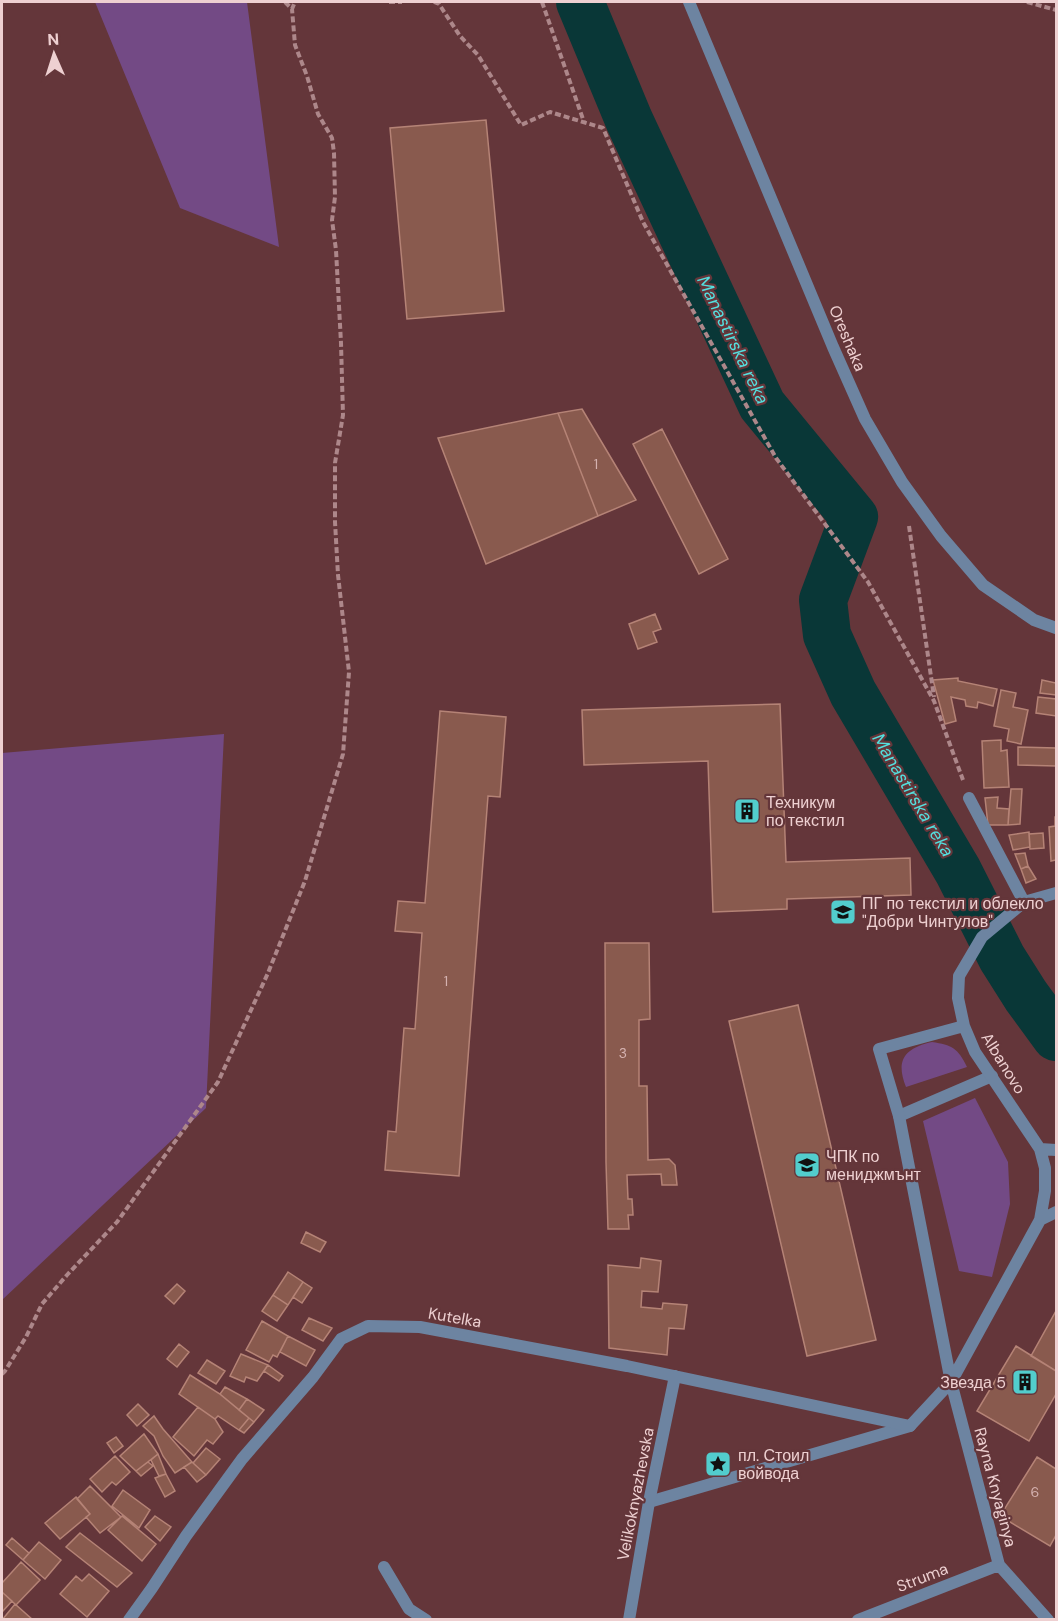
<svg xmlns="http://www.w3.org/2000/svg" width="1058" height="1621" viewBox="0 0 1058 1621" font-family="'DM Sans',sans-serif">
  <rect width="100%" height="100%" fill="#64363a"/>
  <path fill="#734a85" d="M 95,2 L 247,2 L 279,247 L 180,208 Z
    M 224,734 L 206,1108 L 2,1300 L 2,753 Z
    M 932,1042 C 952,1045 958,1048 967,1067 L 906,1087 C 895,1060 905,1048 932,1042 Z
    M 975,1098 L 1008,1162 L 1010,1204 L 992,1277 L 959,1271 L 923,1121 Z"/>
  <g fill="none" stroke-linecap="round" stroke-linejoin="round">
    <path stroke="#093737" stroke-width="48" d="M 580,2 L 629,120 L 762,405 L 854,517 L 823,600 L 827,635 L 853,693 L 958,871 L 1002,958 L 1026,996 L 1056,1037"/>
  </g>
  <path fill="#895a4e" stroke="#b58376" stroke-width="1.5" d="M 486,120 L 504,311 L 407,319 L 390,128 Z
    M 582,409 L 636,500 L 598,516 L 558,413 Z
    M 558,413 L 598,516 L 486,564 L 438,438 Z
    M 662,429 L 728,559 L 699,574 L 633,444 Z
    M 655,614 L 661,629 L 653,632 L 657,642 L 638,649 L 629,624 Z
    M 958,678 L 958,681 L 997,689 L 993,706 L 978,702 L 977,708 L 966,706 L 965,700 L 951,697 L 956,721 L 945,724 L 933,680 Z
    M 1042,680 L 1056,683 L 1056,695 L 1040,693 Z
    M 1001,690 L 1016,693 L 1013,707 L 1028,710 L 1021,744 L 1007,741 L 1009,729 L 994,726 Z
    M 1038,697 L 1056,699 L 1056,716 L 1036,713 Z
    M 780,704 L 786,862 L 910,858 L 911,895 L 787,899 L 787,909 L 713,912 L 708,761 L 584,765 L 582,710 Z
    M 440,711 L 506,717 L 500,797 L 488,796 L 459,1176 L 385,1170 L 388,1131 L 396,1132 L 404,1028 L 415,1029 L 422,933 L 395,931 L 398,901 L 425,903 Z
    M 1001,740 L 1001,751 L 1007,750 L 1009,787 L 984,788 L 982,741 Z
    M 1018,747 L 1056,748 L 1056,766 L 1018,765 Z
    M 1011,789 L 1022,789 L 1020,824 L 1008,825 Z
    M 998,797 L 997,808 L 1009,809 L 1008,825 L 988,825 L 985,798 Z
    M 1055,817 L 1056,817 L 1056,860 L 1051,861 L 1049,827 L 1055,826 Z
    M 1029,832 L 1030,847 L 1013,850 L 1009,835 Z
    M 1043,833 L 1044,848 L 1030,849 L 1029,834 Z
    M 1025,853 L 1028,866 L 1021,869 L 1015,854 Z
    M 1028,866 L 1036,879 L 1026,883 L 1021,869 Z
    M 605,943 L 649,943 L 650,1019 L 639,1020 L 639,1086 L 647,1086 L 648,1160 L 669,1159 L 675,1165 L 677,1185 L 662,1185 L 661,1174 L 627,1175 L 628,1199 L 632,1199 L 633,1215 L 628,1215 L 629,1229 L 608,1229 L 606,1162 Z
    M 798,1005 L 876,1340 L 807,1356 L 729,1021 Z
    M 306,1232 L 326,1242 L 320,1252 L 301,1243 Z
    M 641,1258 L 661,1261 L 658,1292 L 642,1291 L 641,1307 L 662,1309 L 663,1303 L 687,1305 L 684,1329 L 669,1328 L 667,1355 L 609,1348 L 608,1265 L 640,1268 Z
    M 288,1272 L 303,1282 L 288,1305 L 273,1295 Z
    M 303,1282 L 312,1288 L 302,1303 L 293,1297 Z
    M 177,1284 L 185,1291 L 174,1304 L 165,1296 Z
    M 273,1295 L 288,1305 L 277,1321 L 262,1311 Z
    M 1056,1311 L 1056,1371 L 1031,1356 Z
    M 309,1318 L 332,1328 L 323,1341 L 302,1330 Z
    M 262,1321 L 288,1336 L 277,1357 L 273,1355 L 269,1362 L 246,1350 Z
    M 288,1336 L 315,1350 L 306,1366 L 280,1352 Z
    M 179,1344 L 189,1352 L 177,1367 L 167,1359 Z
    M 1016,1346 L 1056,1371 L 1056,1394 L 1029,1441 L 977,1411 Z
    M 241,1354 L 268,1365 L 257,1381 L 246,1377 L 244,1382 L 230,1376 Z
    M 207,1360 L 225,1371 L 216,1384 L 198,1373 Z
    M 268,1365 L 283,1376 L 279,1381 L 264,1371 Z
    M 190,1375 L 220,1394 L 249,1418 L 239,1430 L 218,1416 L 215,1419 L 179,1394 Z
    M 225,1387 L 247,1399 L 239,1410 L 220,1394 Z
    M 247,1399 L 264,1410 L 254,1422 L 239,1410 Z
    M 138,1404 L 149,1415 L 137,1426 L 127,1415 Z
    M 198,1407 L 215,1419 L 223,1432 L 213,1444 L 207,1440 L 194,1456 L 173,1437 Z
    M 154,1416 L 163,1429 L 192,1462 L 175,1473 L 163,1456 L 154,1436 L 143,1426 Z
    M 249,1418 L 254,1422 L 244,1433 L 239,1430 Z
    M 144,1434 L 158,1454 L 136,1471 L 120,1456 Z
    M 116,1437 L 123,1446 L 114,1453 L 107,1443 Z
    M 206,1448 L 220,1459 L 206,1475 L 193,1463 Z
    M 158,1454 L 166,1474 L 159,1476 L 151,1460 Z
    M 115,1456 L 130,1472 L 116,1485 L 112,1482 L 102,1492 L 90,1479 Z
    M 1037,1457 L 1056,1469 L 1056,1535 L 1050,1546 L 1000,1516 Z
    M 148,1462 L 153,1466 L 141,1476 L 136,1471 Z
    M 192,1462 L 206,1475 L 197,1482 L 184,1467 Z
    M 166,1474 L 175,1491 L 165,1497 L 155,1478 Z
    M 90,1486 L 121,1517 L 100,1533 L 86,1517 L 90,1514 L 77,1499 Z
    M 123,1490 L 150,1510 L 139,1528 L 112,1506 Z
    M 76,1497 L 90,1514 L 60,1539 L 45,1523 Z
    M 122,1516 L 156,1544 L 142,1561 L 108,1530 Z
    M 155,1516 L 171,1527 L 160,1541 L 145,1527 Z
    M 80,1533 L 132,1573 L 117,1587 L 66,1547 Z
    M 12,1538 L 29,1553 L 23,1560 L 6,1545 Z
    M 39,1542 L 61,1560 L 45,1579 L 23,1560 Z
    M 21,1562 L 40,1580 L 16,1605 L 2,1592 L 2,1583 Z
    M 89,1574 L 109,1591 L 87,1617 L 60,1594 L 76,1576 L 82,1581 Z
    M 2,1592 L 12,1601 L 2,1612 Z
    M 15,1604 L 33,1620 L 2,1620 Z"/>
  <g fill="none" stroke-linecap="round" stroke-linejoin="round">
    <path stroke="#ad878a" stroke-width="4" stroke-dasharray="6 3" stroke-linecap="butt" d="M 285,2 L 292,9 L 295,2
      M 389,2 L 402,2
      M 434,2 L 439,4 L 460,36 L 478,55 L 521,125 L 550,112 L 603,128 L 643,222 L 776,458 L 868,582 L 934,701 L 963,780
      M 542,2 L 584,122
      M 1027,2 L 1056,10
      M 909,526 L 934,697
      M 2,1374 L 5,1371 L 26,1337 L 42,1304 L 67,1275 L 117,1222 L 218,1082 L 268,973 L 305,881 L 343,754 L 349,672 L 338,575 L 335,522 L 335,463 L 343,415 L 341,343 L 336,250 L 332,220 L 335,197 L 334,153 L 332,138 L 318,114 L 307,76 L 295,45 L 292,9"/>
    <path stroke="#6d84a1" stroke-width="12" d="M 899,1116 L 992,1076
      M 649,1502 L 910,1426
      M 384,1567 L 409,1609 L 426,1620"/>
    <path stroke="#6d84a1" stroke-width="12" d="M 689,2 L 833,347 L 865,419 L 902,482 L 941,536 L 983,585 L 1034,620 L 1056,628
      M 969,798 L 1024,902
      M 964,1026 L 879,1049 L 899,1116 L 951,1382 L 999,1565 L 1048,1620
      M 1040,1149 L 1056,1150
      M 1040,1220 L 1056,1212
      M 129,1620 L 152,1588 L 186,1536 L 242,1459 L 313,1377 L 341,1339 L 368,1326 L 420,1327 L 627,1366 L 910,1426 L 951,1382 L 1040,1220 L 1045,1191 L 1045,1168 L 1040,1149 L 975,1052 L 964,1026 L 958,998 L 959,976 L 982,937 L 1024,902 L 1056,893
      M 629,1620 L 649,1502 L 675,1376
      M 858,1620 L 999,1565"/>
  </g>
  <defs>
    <symbol id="building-square" viewBox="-11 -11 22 22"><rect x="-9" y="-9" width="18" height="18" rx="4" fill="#52cdcd" stroke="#64363a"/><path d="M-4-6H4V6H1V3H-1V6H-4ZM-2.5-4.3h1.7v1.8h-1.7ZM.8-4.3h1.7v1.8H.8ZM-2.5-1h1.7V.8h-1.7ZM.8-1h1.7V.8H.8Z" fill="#111"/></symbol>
    <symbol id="school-square" viewBox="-11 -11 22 22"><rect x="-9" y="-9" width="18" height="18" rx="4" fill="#52cdcd" stroke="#64363a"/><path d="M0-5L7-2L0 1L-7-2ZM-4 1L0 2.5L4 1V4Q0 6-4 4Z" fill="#111"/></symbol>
    <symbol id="sight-square" viewBox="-11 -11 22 22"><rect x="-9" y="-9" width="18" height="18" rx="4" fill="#52cdcd" stroke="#64363a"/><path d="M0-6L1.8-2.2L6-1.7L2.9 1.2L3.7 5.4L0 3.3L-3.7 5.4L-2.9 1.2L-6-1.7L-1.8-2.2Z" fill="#111"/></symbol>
  </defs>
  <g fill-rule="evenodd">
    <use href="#building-square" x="732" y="796" width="30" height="30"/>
    <use href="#school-square" x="828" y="897" width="30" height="30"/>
    <use href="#school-square" x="792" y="1150" width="30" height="30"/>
    <use href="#building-square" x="1010" y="1367" width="30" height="30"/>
    <use href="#sight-square" x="703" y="1449" width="30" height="30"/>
  </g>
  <g text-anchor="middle" stroke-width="4.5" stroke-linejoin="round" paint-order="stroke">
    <g font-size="14" fill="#d5b2b0">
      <text x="596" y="469">1</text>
      <text x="446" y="986">1</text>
      <text x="623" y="1058">3</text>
      <text x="1035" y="1497">6</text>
    </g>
    <g font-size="16" fill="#eed0d1" stroke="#64363a">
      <text transform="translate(848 338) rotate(67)" y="6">Oreshaka</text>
      <text transform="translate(1004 1063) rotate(58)" y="6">Albanovo</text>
      <text transform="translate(455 1317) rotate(10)" y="6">Kutelka</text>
      <text transform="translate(996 1487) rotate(75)" y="6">Rayna Knyaginya</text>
      <text transform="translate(635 1494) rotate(-79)" y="6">Velikoknyazhevska</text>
      <text transform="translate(922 1577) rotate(-21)" y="6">Struma</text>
    </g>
    <g font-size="16" fill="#eed0d1" stroke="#64363a" text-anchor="start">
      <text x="766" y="808">Техникум<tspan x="766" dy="18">по текстил</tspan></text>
      <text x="862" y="909">ПГ по текстил и облекло<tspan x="862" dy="18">"Добри Чинтулов"</tspan></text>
      <text x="826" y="1162">ЧПК по<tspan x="826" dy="18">мениджмънт</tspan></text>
      <text x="1006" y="1388" text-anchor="end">Звезда 5</text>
      <text x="738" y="1461">пл. Стоил<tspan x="738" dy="18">войвода</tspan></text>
    </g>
    <g font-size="18" font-style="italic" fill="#54dfde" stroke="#64363a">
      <text transform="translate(733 340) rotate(64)" y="6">Manastirska reka</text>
      <text transform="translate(913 795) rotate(59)" y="6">Manastirska reka</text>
    </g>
  </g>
  <rect width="1058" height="1621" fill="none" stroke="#eed0d1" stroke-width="6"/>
  <g transform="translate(54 54) rotate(357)" stroke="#64363a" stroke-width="4.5" paint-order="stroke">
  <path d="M0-4.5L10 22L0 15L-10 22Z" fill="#eed0d1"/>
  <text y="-9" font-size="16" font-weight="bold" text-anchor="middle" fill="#eed0d1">N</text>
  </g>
</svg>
